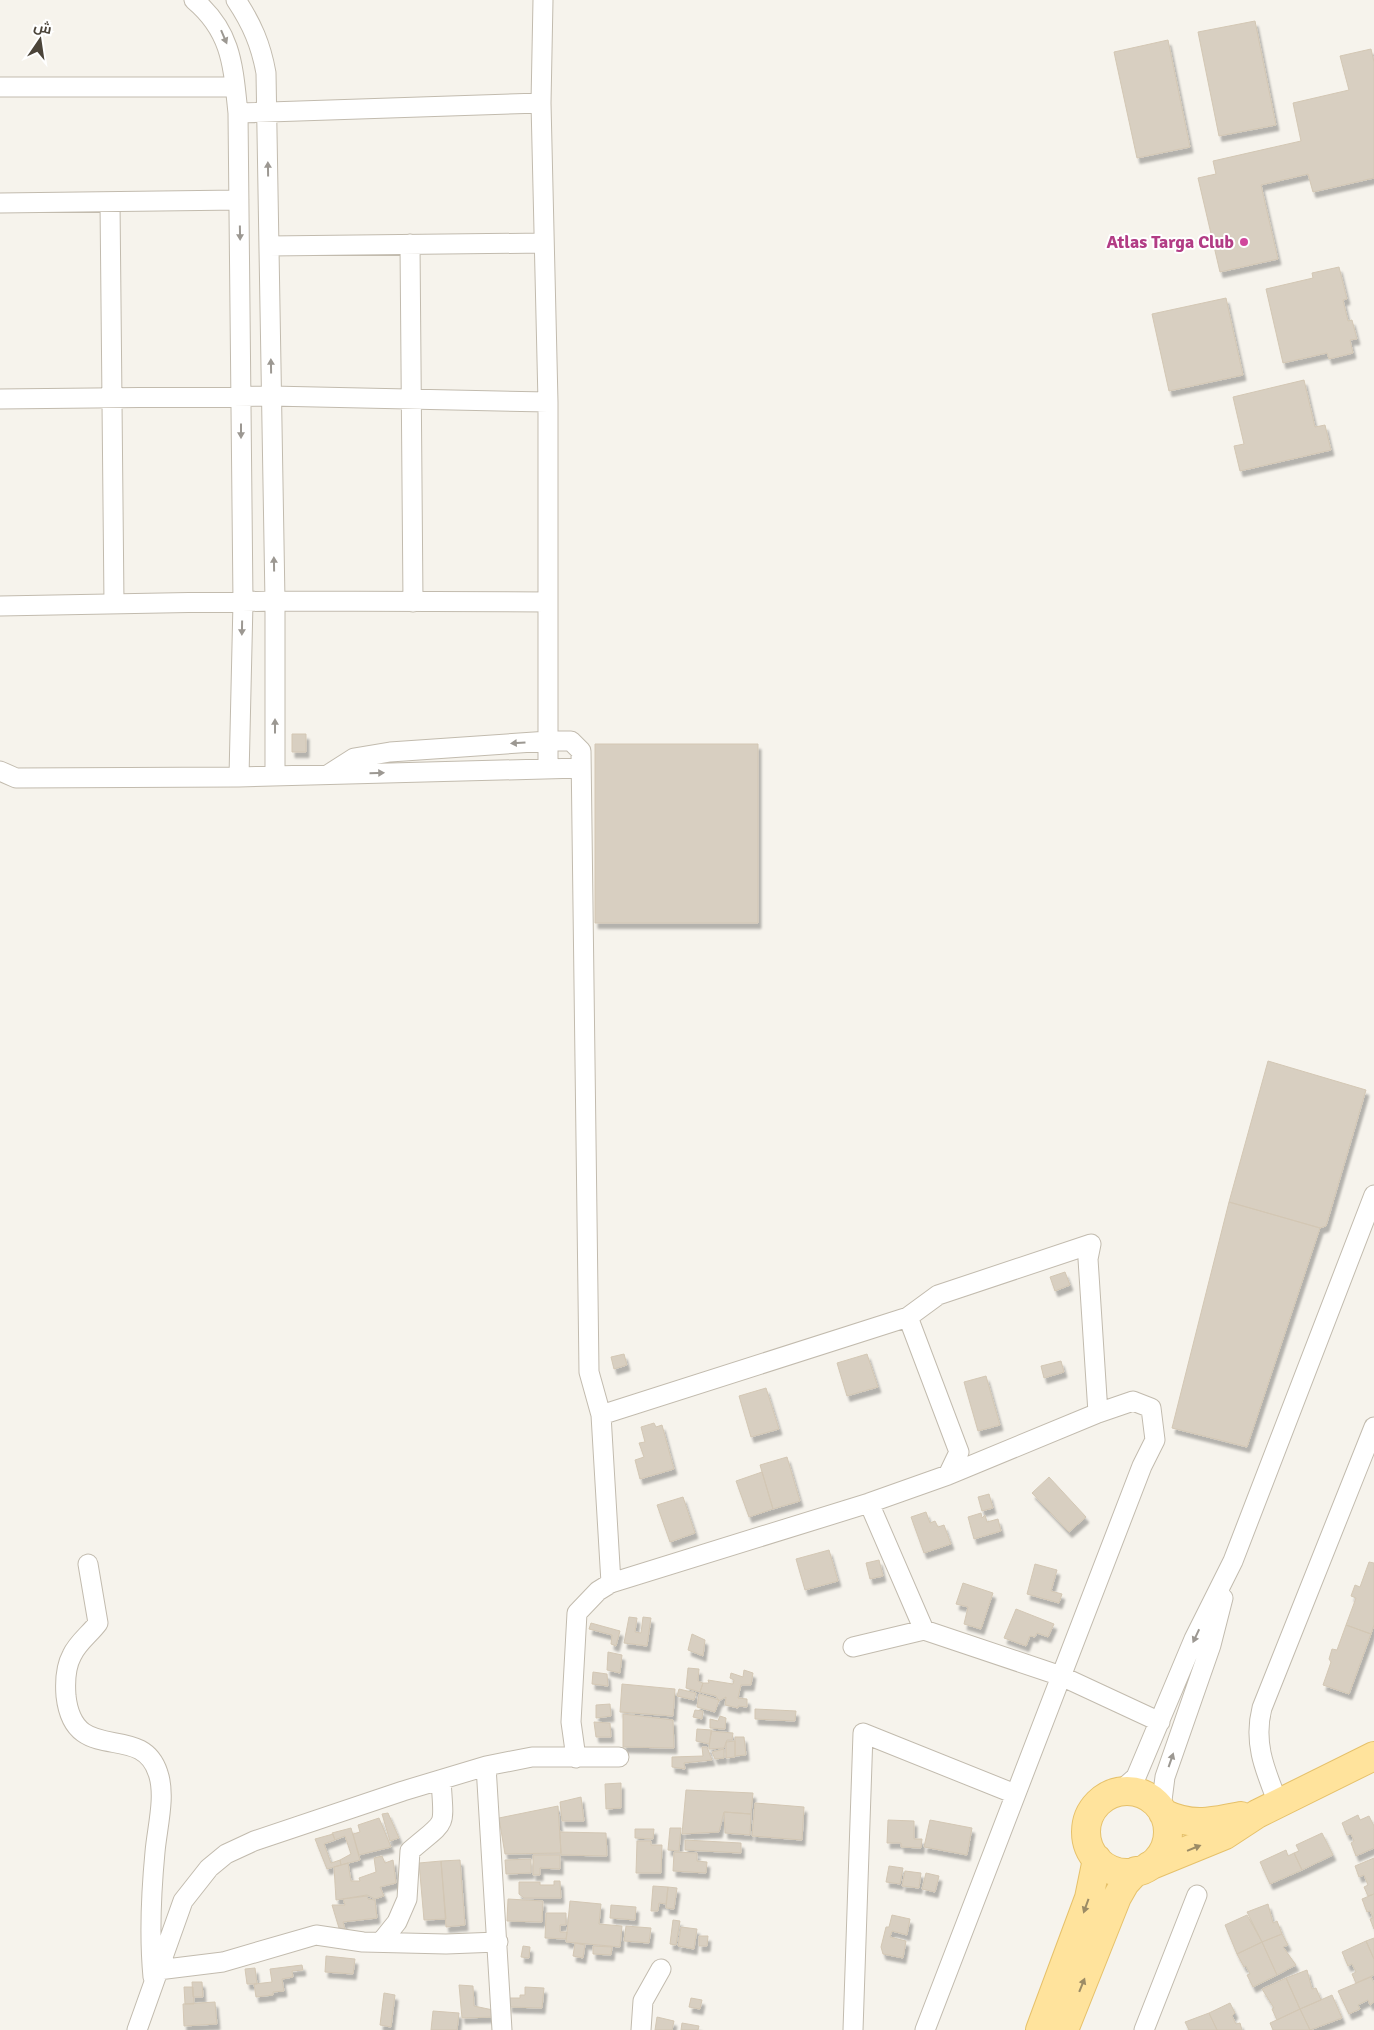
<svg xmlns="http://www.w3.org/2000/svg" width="1374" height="2030" viewBox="0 0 1374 2030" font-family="Signika,Cairo,sans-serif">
  <defs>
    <filter id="shadow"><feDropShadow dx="3" dy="5.5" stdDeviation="1" flood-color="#0004"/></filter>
  </defs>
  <rect width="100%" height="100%" fill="#f6f3ec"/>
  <path fill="#d8cfc1" stroke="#d3c7b4" filter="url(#shadow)" d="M 1255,21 L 1276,125 L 1219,136 L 1198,32 Z
    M 1168,40 L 1190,147 L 1137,158 L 1114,52 Z
    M 1371,49 L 1374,62 L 1374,178 L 1313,192 L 1308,174 L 1261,185 L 1278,259 L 1220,272 L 1198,178 L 1216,174 L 1213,161 L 1301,141 L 1293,103 L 1349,90 L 1340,56 Z
    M 1339,267 L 1347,299 L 1343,300 L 1348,321 L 1352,320 L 1357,339 L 1350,340 L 1353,353 L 1329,359 L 1327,353 L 1283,363 L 1266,289 L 1313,278 L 1312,273 Z
    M 1226,298 L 1243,375 L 1169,391 L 1152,314 Z
    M 1304,380 L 1315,427 L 1325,425 L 1331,450 L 1240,471 L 1234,446 L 1244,444 L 1233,397 Z
    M 292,734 L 306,734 L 306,752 L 292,752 Z
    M 595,744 L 758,744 L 758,923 L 595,923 Z
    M 1268,1061 L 1366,1090 L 1326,1226 L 1320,1228 L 1229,1202 Z
    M 1229,1202 L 1320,1228 L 1247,1447 L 1172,1428 Z
    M 1065,1272 L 1070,1285 L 1055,1291 L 1050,1277 Z
    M 624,1354 L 627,1365 L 614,1369 L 611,1357 Z
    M 867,1354 L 878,1387 L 847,1396 L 837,1363 Z
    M 1061,1361 L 1064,1372 L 1044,1378 L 1041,1366 Z
    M 986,1376 L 1000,1425 L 978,1431 L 964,1382 Z
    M 766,1388 L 779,1429 L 751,1437 L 739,1396 Z
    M 654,1423 L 656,1427 L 662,1425 L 674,1469 L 640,1479 L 635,1460 L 644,1457 L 639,1443 L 645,1442 L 641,1427 Z
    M 787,1457 L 800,1501 L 773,1509 L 760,1465 Z
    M 762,1472 L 773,1509 L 749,1517 L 736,1481 Z
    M 1049,1477 L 1086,1517 L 1069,1532 L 1032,1493 Z
    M 989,1494 L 993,1508 L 982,1511 L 978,1497 Z
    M 683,1497 L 695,1533 L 670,1542 L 657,1505 Z
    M 926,1512 L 930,1523 L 935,1521 L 938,1527 L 944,1525 L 951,1544 L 924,1553 L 911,1517 Z
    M 981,1513 L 982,1518 L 985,1515 L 987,1522 L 998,1519 L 1001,1531 L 974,1539 L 968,1517 Z
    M 829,1550 L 838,1581 L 805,1590 L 796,1559 Z
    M 879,1560 L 883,1576 L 870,1579 L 866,1563 Z
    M 1369,1562 L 1374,1563 L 1374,1625 L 1371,1634 L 1346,1625 L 1356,1598 L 1351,1596 L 1355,1585 L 1360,1587 Z
    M 1035,1564 L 1057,1570 L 1051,1591 L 1062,1594 L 1059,1603 L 1027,1594 Z
    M 963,1583 L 993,1593 L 981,1629 L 964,1624 L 968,1607 L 956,1604 Z
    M 1016,1609 L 1054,1624 L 1048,1637 L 1037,1633 L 1035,1637 L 1030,1636 L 1026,1646 L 1004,1638 Z
    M 629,1617 L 637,1618 L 635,1632 L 641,1633 L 643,1617 L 651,1618 L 647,1646 L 624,1643 Z
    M 591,1623 L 620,1631 L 616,1646 L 611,1644 L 612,1635 L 589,1629 Z
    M 1346,1625 L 1371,1634 L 1349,1694 L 1323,1685 L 1331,1662 L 1329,1659 L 1332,1649 L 1337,1650 Z
    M 692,1634 L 705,1640 L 703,1656 L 688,1650 Z
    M 608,1652 L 622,1655 L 620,1673 L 607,1670 Z
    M 688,1668 L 699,1669 L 698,1681 L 703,1683 L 700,1692 L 686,1688 Z
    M 744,1670 L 753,1673 L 751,1685 L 741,1685 L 738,1698 L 747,1699 L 747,1707 L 738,1706 L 738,1708 L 725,1705 L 726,1697 L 719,1701 L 716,1696 L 700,1692 L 703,1683 L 709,1683 L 708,1680 L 733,1684 L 734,1680 L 730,1678 L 731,1673 L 743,1677 Z
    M 593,1672 L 607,1674 L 608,1686 L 592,1684 Z
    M 622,1684 L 675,1689 L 673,1716 L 620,1712 Z
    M 679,1689 L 696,1693 L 694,1700 L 677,1696 Z
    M 699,1694 L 719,1700 L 715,1712 L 697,1707 Z
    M 610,1704 L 611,1716 L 596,1718 L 596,1705 Z
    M 755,1709 L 796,1711 L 795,1721 L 755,1719 Z
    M 695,1710 L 703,1711 L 702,1719 L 693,1717 Z
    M 623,1714 L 673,1720 L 674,1748 L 623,1747 Z
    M 720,1716 L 726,1718 L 725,1729 L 710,1728 L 710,1719 L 718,1721 Z
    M 594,1722 L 610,1723 L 611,1737 L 596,1737 Z
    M 697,1729 L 712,1730 L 709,1744 L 696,1741 Z
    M 711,1731 L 733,1733 L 732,1740 L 727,1740 L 724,1748 L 709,1749 Z
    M 735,1737 L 744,1737 L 746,1755 L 735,1756 Z
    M 735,1741 L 735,1757 L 726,1758 L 726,1742 Z
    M 702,1747 L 707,1747 L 712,1760 L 684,1763 L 685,1769 L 672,1767 L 672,1757 L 703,1756 Z
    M 724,1749 L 724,1758 L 715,1759 L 712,1752 Z
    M 621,1783 L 621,1808 L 606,1809 L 605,1784 Z
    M 686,1790 L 753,1793 L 751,1814 L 724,1812 L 719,1832 L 682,1834 Z
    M 581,1797 L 584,1821 L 562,1821 L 560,1802 Z
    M 755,1803 L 804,1807 L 802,1840 L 752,1836 Z
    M 558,1806 L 561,1853 L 505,1854 L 499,1818 Z
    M 724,1812 L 751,1814 L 750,1835 L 725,1833 Z
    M 388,1813 L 399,1838 L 390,1841 L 382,1814 Z
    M 1358,1815 L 1360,1820 L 1369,1816 L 1374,1826 L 1374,1848 L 1356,1856 L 1351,1843 L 1354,1841 L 1351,1834 L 1347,1835 L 1342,1823 Z
    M 379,1818 L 391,1847 L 359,1855 L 353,1834 L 360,1832 L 358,1825 Z
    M 888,1820 L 914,1821 L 914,1839 L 922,1839 L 921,1848 L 901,1847 L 901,1843 L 887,1843 Z
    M 930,1820 L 972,1828 L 967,1855 L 924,1847 Z
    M 351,1828 L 360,1860 L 341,1865 L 340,1860 L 351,1854 L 345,1836 L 335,1840 L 332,1833 Z
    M 670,1828 L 681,1828 L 679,1851 L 668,1850 Z
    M 635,1829 L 654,1829 L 653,1839 L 635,1838 Z
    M 560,1832 L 606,1833 L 607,1856 L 561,1855 Z
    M 1322,1833 L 1333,1855 L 1302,1870 L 1294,1853 L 1299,1851 L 1296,1845 Z
    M 333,1834 L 335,1840 L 324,1844 L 331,1863 L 340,1860 L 341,1865 L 327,1869 L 315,1839 Z
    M 685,1840 L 741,1843 L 741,1853 L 685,1850 Z
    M 637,1841 L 651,1841 L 651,1845 L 662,1845 L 661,1873 L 636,1873 Z
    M 1286,1850 L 1288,1856 L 1294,1853 L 1302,1870 L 1270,1884 L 1260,1862 Z
    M 674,1852 L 697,1853 L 697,1861 L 707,1862 L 706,1873 L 673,1871 Z
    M 533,1855 L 560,1855 L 560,1869 L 540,1868 L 540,1875 L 533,1875 Z
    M 382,1856 L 385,1863 L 393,1860 L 396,1883 L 380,1887 L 384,1896 L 375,1899 L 367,1895 L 336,1900 L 334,1867 L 348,1863 L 351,1881 L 360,1881 L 359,1878 L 376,1872 L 374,1858 Z
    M 1374,1858 L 1374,1894 L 1368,1896 L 1364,1887 L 1368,1885 L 1364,1875 L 1359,1877 L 1355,1866 Z
    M 531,1859 L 531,1873 L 506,1874 L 505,1860 Z
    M 460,1860 L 465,1925 L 446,1927 L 441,1861 Z
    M 441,1861 L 446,1919 L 424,1920 L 419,1863 Z
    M 889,1866 L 903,1868 L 900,1884 L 886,1882 Z
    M 905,1871 L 921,1873 L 919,1888 L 902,1886 Z
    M 926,1873 L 939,1876 L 935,1892 L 922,1889 Z
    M 554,1881 L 560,1881 L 561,1898 L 524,1898 L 519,1894 L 519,1882 L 540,1882 L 540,1885 L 554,1885 Z
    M 653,1886 L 668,1887 L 666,1904 L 659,1903 L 658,1911 L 651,1911 Z
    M 668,1887 L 677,1888 L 674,1909 L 666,1908 Z
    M 1374,1894 L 1374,1929 L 1370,1919 L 1373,1918 L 1370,1911 L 1367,1912 L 1362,1899 Z
    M 367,1896 L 368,1899 L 375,1900 L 377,1918 L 343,1922 L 345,1929 L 339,1928 L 332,1905 L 345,1905 L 343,1899 Z
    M 508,1899 L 543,1901 L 542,1922 L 507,1921 Z
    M 570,1901 L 601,1904 L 599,1924 L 622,1926 L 620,1947 L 566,1942 Z
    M 1268,1904 L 1273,1923 L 1277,1921 L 1282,1934 L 1262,1942 L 1247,1912 Z
    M 611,1905 L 636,1907 L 635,1920 L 610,1918 Z
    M 546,1913 L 566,1913 L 566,1925 L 560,1925 L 560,1932 L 567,1932 L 566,1939 L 545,1938 Z
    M 892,1915 L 910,1919 L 907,1935 L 892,1931 L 890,1937 L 906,1941 L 903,1958 L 883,1954 L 881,1947 L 886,1927 L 889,1927 Z
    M 1247,1915 L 1262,1942 L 1237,1954 L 1225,1925 Z
    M 673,1920 L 680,1921 L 676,1945 L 670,1944 Z
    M 626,1926 L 651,1928 L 649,1943 L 624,1941 Z
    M 681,1927 L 697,1929 L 694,1949 L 678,1946 Z
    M 1282,1934 L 1288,1945 L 1283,1947 L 1296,1965 L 1277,1975 L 1262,1942 Z
    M 699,1936 L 708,1936 L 707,1946 L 699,1946 Z
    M 1374,1938 L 1374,1959 L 1366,1941 Z
    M 1366,1941 L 1374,1959 L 1374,1975 L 1356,1983 L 1352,1974 L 1356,1972 L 1352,1964 L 1348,1966 L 1342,1952 Z
    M 1262,1942 L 1277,1975 L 1253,1987 L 1247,1975 L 1250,1974 L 1246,1966 L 1244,1967 L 1237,1954 Z
    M 575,1943 L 585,1945 L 583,1958 L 573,1956 Z
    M 523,1946 L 530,1947 L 529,1958 L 521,1957 Z
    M 593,1946 L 612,1947 L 611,1955 L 593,1954 Z
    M 326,1956 L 355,1959 L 353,1974 L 325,1972 Z
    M 302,1965 L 303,1970 L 292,1971 L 293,1977 L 282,1979 L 284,1991 L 273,1992 L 273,1995 L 256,1997 L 254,1984 L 272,1982 L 270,1969 Z
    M 255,1968 L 257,1984 L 247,1984 L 245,1969 Z
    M 1307,1970 L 1312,1989 L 1316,1988 L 1321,2000 L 1300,2009 L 1286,1978 Z
    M 1371,1977 L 1374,1983 L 1374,2002 L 1370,2005 L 1368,2000 L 1358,2005 L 1360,2009 L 1349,2014 L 1338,1991 Z
    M 1286,1978 L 1300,2009 L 1277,2020 L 1272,2009 L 1274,2008 L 1262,1989 Z
    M 192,1982 L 202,1982 L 203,1997 L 193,1997 Z
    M 459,1985 L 473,1986 L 474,2006 L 493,2010 L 495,2017 L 462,2018 Z
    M 184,1987 L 193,1987 L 194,2004 L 185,2004 Z
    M 525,1987 L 544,1988 L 542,2008 L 509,2007 L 509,1998 L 520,1998 L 520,1995 L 525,1995 Z
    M 384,1993 L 395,1995 L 391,2027 L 380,2025 Z
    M 1332,1995 L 1342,2018 L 1310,2030 L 1300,2009 Z
    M 691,1998 L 702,2000 L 700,2009 L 689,2007 Z
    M 215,2002 L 217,2024 L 184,2026 L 183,2004 Z
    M 1230,2003 L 1235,2013 L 1232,2016 L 1236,2024 L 1240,2023 L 1242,2030 L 1217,2030 L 1209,2013 Z
    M 1300,2009 L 1310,2030 L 1273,2030 L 1270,2023 Z
    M 433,2011 L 459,2013 L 457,2030 L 431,2030 Z
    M 1209,2013 L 1217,2030 L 1189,2030 L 1185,2022 Z
    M 657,2017 L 674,2021 L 672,2030 L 655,2030 Z
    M 682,2023 L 699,2026 L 698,2030 L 681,2030 Z"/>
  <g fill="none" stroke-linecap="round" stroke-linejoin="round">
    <defs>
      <path id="minor" d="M 194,0 C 232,32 233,66 238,113 L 243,602 L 239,777
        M 236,0 C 252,24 261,45 266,73 L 275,601 L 275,775
        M 543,0 L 541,103 L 548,402 L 548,768
        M 0,87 L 235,87
        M 238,113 L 541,103
        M 110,202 L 114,604
        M 0,203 L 239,200
        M 410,244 L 413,602
        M 269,246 L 544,243
        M 0,399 L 271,396 L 548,402
        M 0,606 L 275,601 L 547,602
        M 0,771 L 16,778 L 239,777 L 581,768
        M 329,774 L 354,758 L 390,752 L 549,741 L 571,741 L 581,751 L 589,1372 L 601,1415
        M 908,1317 L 938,1295 L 1091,1244 L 1088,1259 L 1098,1413 L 1133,1401 L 1151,1408 L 1155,1440 L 1142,1466 L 925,2030
        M 948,1475 L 1098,1413
        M 869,1503 L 924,1630
        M 88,1564 L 98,1623 C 90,1634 78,1642 72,1655 C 66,1666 65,1683 66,1696 C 74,1768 141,1720 158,1773 C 166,1796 157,1828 155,1852 C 151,1894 149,1935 153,1977
        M 853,1647 L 924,1630 L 1061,1676 L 1160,1722
        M 576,1758 L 571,1722 L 577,1613 L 598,1591 L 611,1583 L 869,1503 L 948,1475 L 959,1452 L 908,1317 L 601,1415 L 611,1583
        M 486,1766 L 502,2030
        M 1119,1792 L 1136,1777 L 1194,1639 L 1233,1561 L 1374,1195
        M 1278,1803 C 1265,1770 1253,1743 1262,1708 L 1374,1427
        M 1161,1808 L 1165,1777 L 1211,1645 L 1223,1598
        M 381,1942 L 397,1922 L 407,1899 L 410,1851 C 448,1818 444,1831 441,1780
        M 158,1970 L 223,1962 L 316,1935 L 363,1942 L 446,1944 L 498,1942
        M 137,2030 L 183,1901 L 209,1868 L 226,1854 L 254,1841 L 403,1791 L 486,1766 L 532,1757 L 619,1757
        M 641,2030 L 643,2001 L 661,1969
        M 853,2030 L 863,1733 L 1015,1794
        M 1144,2030 L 1197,1895"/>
      <path id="primary" d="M1086 1832a41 41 0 1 1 82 0a41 41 0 1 1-82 0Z
        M 1163,1813 C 1192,1827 1211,1822 1241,1816
        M 1149,1866 L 1225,1835 L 1257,1814 L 1374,1756
        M 1040,2030 L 1089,1898 L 1097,1859
        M 1064,2030 L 1117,1897 L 1125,1883 L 1136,1871"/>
    </defs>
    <use href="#minor" stroke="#c2bbae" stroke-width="21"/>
    <use href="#primary" stroke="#e6c16a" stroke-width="30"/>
    <use href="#minor" stroke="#fff" stroke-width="19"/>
    <use href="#primary" stroke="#ffe39c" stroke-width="28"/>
  </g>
  <defs><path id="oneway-solid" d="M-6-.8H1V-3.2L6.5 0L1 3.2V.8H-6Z" transform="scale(1.25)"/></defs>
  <g fill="#9c9892">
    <use href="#oneway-solid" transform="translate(224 37) rotate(67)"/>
    <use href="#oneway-solid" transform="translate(268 169) rotate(-91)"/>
    <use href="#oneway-solid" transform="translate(240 233) rotate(89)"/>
    <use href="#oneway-solid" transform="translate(271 366) rotate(-91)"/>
    <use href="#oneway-solid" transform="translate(241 431) rotate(90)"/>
    <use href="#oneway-solid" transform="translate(274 564) rotate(-91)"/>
    <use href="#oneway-solid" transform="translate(242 628) rotate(91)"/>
    <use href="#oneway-solid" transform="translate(275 726) rotate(-90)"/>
    <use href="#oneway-solid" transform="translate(518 743) rotate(176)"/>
    <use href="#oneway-solid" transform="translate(377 773) rotate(-1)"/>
    <use href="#oneway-solid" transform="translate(1196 1636) rotate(115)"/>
    <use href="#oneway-solid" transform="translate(1171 1760) rotate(-71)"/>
  </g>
  <g fill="#9c8c66">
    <use href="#oneway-solid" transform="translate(1194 1848) rotate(-22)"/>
    <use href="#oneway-solid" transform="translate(1086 1906) rotate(110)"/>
    <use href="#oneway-solid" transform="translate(1082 1985) rotate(-68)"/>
  </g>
  <circle fill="#d1479c" stroke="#fff" stroke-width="2" cx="1244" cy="242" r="5"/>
  <g text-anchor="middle" stroke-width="4" stroke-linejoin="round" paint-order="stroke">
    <g font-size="18" font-weight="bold" fill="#b23c85" stroke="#fff" text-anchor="end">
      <text x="1234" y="248">Atlas Targa Club</text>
    </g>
  </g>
  <g transform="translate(40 40) rotate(13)" stroke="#ffffff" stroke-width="4" paint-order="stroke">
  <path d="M0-4L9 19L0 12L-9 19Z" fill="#4b4439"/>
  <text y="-8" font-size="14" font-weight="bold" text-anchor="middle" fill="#4b4439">ش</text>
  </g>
</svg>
